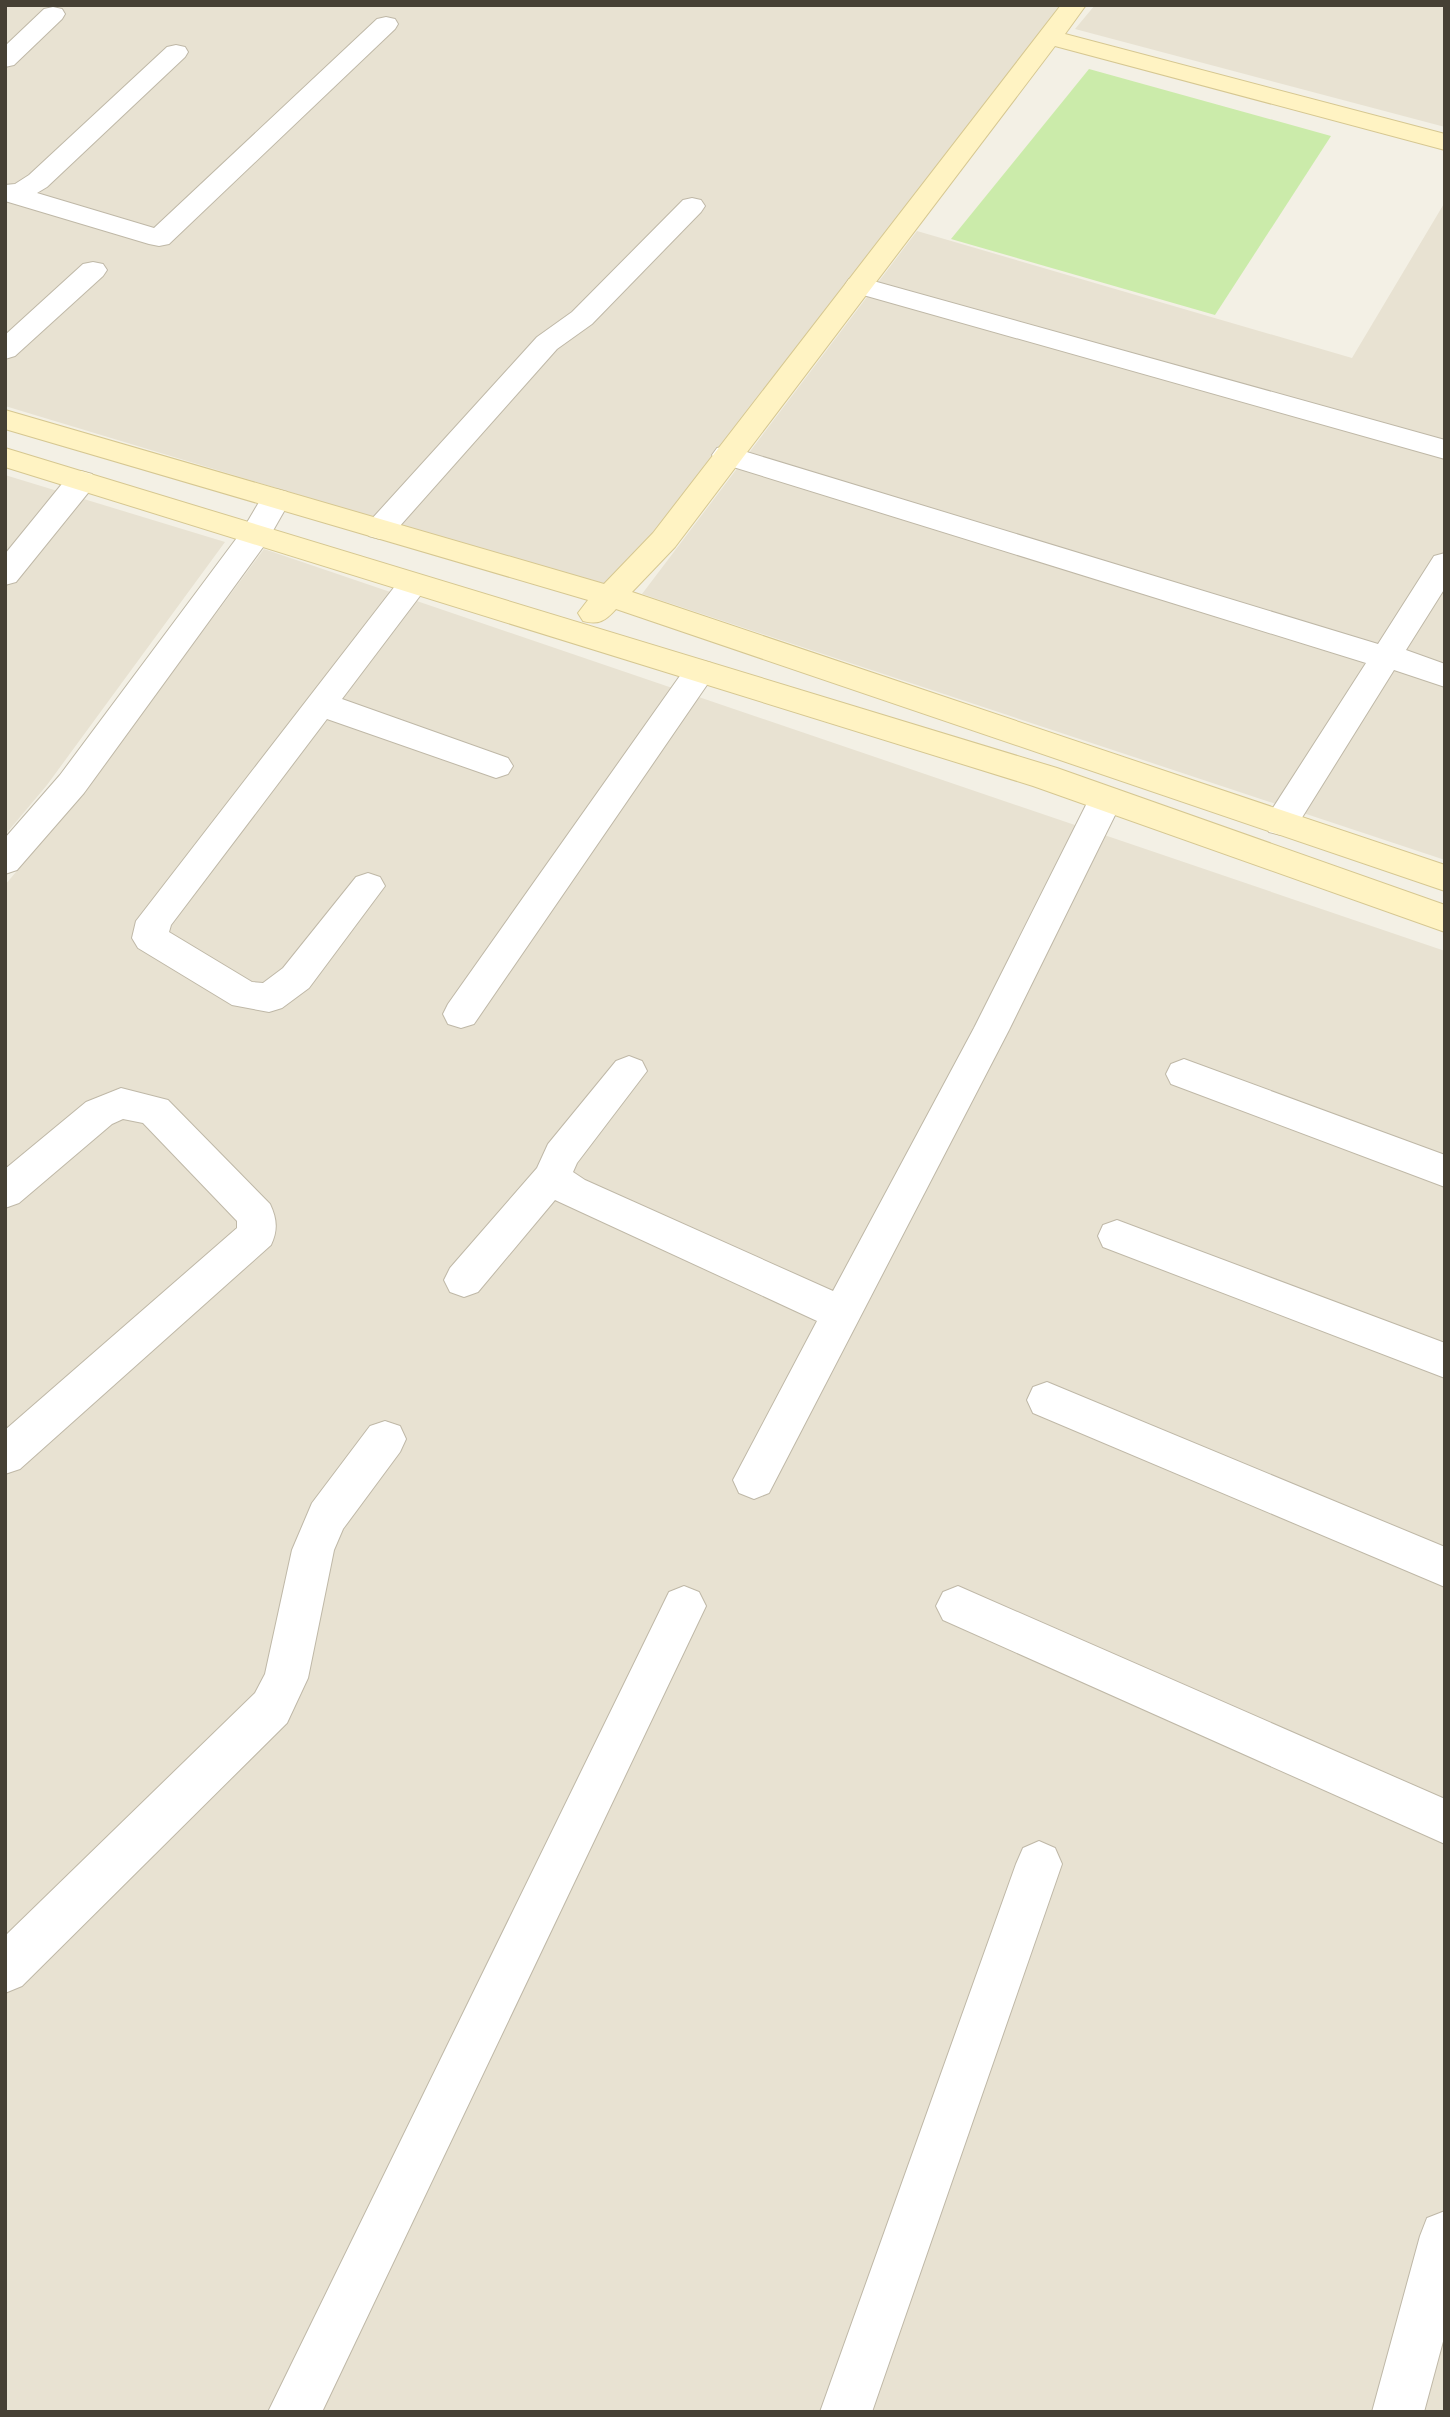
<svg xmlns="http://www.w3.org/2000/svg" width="1450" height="2417" viewBox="0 0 1450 2417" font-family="'Open Sans',sans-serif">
  <rect width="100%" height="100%" fill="#f3f0e5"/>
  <path fill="#e8e2d2" d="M 5,5 L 1062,5 L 653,540 L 604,587 L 5,406 Z
    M 1095,5 L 1445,5 L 1445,127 L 1075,29 Z
    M 1445,202 L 1445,860 L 642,594 L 917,231 L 1352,358 Z
    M 5,475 L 225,542 L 47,785 L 5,835 Z
    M 264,549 L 1445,951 L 1445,2412 L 5,2412 L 5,885 L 89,785 Z"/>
  <path fill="#cbebaa" d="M 1089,69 L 1331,136 L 1215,315 L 951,239 Z"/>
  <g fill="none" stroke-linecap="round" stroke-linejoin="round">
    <defs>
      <path id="street" d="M 53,7 L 62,9 L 65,14 L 62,19 L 14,65 L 5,67 L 5,46 L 44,9 Z
        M 386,17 L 395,19 L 398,24 L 395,29 L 169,244 L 159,246 L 149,244 L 5,201 L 5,185 L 15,184 L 29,175 L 167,47 L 176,45 L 185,47 L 188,52 L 185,57 L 47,187 L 37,193 L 154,228 L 377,19 Z
        M 692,198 L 701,200 L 705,206 L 701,212 L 592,324 L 557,349 L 391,536 L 380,539 L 369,536 L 365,529 L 369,522 L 537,337 L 572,312 L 683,200 Z
        M 93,262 L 103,264 L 107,270 L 103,276 L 15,356 L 5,359 L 5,335 L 83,264 Z
        M 859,277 L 1445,440 L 1445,459 L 849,291 L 845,285 L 849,279 Z
        M 727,446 L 1378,644 L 1434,556 L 1445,553 L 1445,588 L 1406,650 L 1445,664 L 1445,687 L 1394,670 L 1293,832 L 1281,835 L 1269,832 L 1264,823 L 1269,814 L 1366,663 L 717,462 L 712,455 L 717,448 Z
        M 81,471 L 92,474 L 96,481 L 92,488 L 16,582 L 5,585 L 5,554 L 70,474 Z
        M 276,489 L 287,492 L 291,499 L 266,543 L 84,793 L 17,870 L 5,874 L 5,838 L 60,775 L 242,531 L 265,492 Z
        M 413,574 L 424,577 L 429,584 L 342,699 L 508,758 L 513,766 L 508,774 L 496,778 L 327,719 L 171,925 L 169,932 L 252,982 L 263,983 L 283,968 L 356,877 L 368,873 L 380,877 L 385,886 L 309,988 L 282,1008 L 269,1012 L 232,1005 L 138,948 L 132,938 L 136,921 L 402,577 Z
        M 700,660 L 711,663 L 716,671 L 711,679 L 474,1024 L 461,1028 L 448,1024 L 443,1014 L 448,1004 L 689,663 Z
        M 1106,787 L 1118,790 L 1123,799 L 1009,1030 L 769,1493 L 754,1499 L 739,1493 L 733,1480 L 817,1321 L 555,1200 L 478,1292 L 464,1297 L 450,1292 L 444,1280 L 450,1268 L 537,1168 L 548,1144 L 616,1061 L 629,1056 L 642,1061 L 647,1071 L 577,1163 L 573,1172 L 585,1180 L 833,1291 L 974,1028 L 1089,799 L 1094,790 Z
        M 1184,1059 L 1445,1155 L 1445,1187 L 1171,1084 L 1166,1074 L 1171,1064 Z
        M 121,1088 L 168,1100 L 270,1204 C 277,1219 278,1230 271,1245 L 20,1469 L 5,1474 L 5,1430 L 237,1228 L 237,1221 L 143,1123 L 123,1119 L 112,1124 L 19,1203 L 5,1208 L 5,1169 L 86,1102 Z
        M 1117,1220 L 1445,1343 L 1445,1378 L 1103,1247 L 1098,1236 L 1103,1225 Z
        M 1047,1382 L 1445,1547 L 1445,1587 L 1033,1413 L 1027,1400 L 1033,1387 Z
        M 385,1421 L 400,1426 L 406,1439 L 400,1452 L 343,1529 L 334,1550 L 308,1678 L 287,1723 L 22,1986 L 5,1993 L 5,1936 L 255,1693 L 265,1674 L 292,1550 L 312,1503 L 370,1426 Z
        M 684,1586 L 699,1592 L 706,1606 L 322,2412 L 268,2412 L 669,1592 Z
        M 958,1586 L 1445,1799 L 1445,1844 L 943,1620 L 936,1606 L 943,1592 Z
        M 1039,1841 L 1055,1848 L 1062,1864 L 872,2412 L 820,2412 L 1016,1864 L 1023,1848 Z
        M 1445,2211 L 1445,2334 L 1424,2412 L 1372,2412 L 1420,2236 L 1427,2218 Z"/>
      <path id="secondary" d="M 1061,5 L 1086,5 L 1065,34 L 1445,134 L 1445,150 L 1055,46 L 675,547 L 632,592 L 1445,865 L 1445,891 L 616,609 C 605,621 599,625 583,621 L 578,613 L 588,600 L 5,429 L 5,410 L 604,584 L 653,533 Z
        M 5,448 L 1057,768 L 1445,905 L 1445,932 L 1033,786 L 5,467 Z"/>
    </defs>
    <use href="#street" stroke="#bfb8a7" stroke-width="2"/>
    <use href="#secondary" stroke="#d6c791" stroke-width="2"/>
    <use href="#street" fill="#fff" fill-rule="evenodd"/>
    <use href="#secondary" fill="#fff3c3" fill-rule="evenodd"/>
  </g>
  <rect width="1450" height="2417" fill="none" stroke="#464034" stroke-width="14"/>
</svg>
